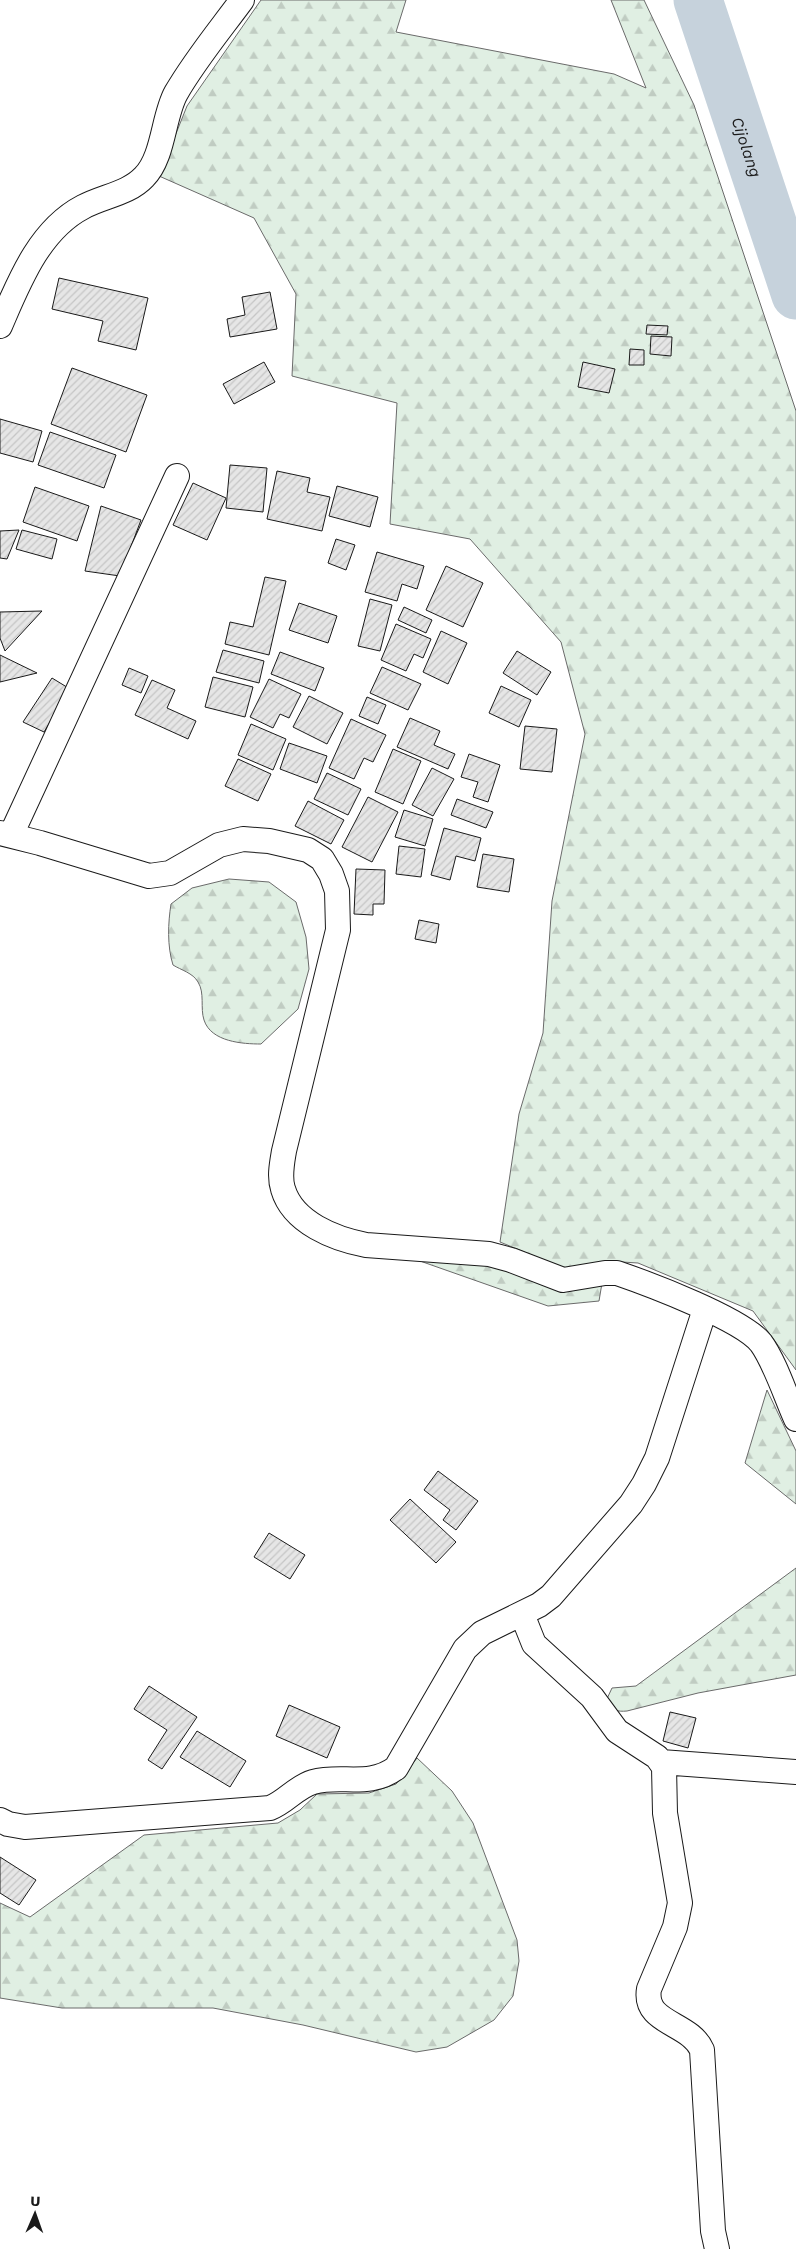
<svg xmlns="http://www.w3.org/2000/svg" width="796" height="2249" viewBox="0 0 796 2249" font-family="'Work Sans',sans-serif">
  <defs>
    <pattern id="forest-firs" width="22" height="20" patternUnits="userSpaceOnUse" patternTransform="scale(1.25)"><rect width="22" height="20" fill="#e0efe3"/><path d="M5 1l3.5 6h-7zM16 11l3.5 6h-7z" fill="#c0ccc2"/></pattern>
    <pattern id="building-hatch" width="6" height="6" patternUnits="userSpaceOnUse" patternTransform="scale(1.25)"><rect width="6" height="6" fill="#e6e6e6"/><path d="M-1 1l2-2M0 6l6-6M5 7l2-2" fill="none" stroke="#c5c5c5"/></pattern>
  </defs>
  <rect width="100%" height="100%" fill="#fff"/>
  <path fill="url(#forest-firs)" stroke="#6a6a6a" d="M 261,0 L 406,0 L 396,32 L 614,74 L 646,88 L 611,0 L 644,0 L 694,105 L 796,411 L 796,1370 L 753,1311 L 638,1263 L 606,1261 L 570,1270 L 554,1267 L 534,1256 L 500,1242 L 519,1114 L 543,1033 L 552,901 L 585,734 L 561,642 L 470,539 L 390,524 L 397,403 L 292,376 L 296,294 L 254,218 L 159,176 L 187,106 Z
    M 229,879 L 269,882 L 296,902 L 306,937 L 309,969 L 298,1009 L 261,1044 C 243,1044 211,1042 204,1020 C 200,1008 205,993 198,982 C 193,973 181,970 173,965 C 167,946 168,923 171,904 L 192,888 Z
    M 438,1258 L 602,1283 L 599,1301 L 548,1306 L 420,1261 Z
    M 767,1390 L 796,1451 L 796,1504 L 745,1463 Z
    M 796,1568 L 796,1675 L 698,1693 L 627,1711 C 617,1712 612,1710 605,1703 L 612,1688 L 636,1686 Z
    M 417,1758 L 452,1791 L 473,1823 L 517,1940 L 519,1961 L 513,1996 L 494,2020 L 447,2047 L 416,2052 L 303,2025 L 213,2008 L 62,2008 L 0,1998 L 0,1903 L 30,1917 L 144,1835 L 278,1823 L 300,1810 L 317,1794 L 369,1793 L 396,1784 Z"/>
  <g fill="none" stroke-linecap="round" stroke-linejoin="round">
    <path stroke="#c6d2dc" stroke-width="49" id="s1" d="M 698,0 L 796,295"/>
  </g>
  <path fill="url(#building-hatch)" stroke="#1a1a1a" d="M 59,278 L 148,298 L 136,350 L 98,341 L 103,321 L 52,309 Z
    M 270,292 L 277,329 L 230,337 L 227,319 L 245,315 L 242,297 Z
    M 647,325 L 668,326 L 667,335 L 646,334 Z
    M 651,336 L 672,337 L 671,356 L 650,354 Z
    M 630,349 L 644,350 L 644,365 L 629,365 Z
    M 264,362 L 275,382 L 234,404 L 223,384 Z
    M 583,362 L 615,369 L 609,393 L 578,387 Z
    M 72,368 L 147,395 L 126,452 L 51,424 Z
    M 0,419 L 42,431 L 33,462 L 0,453 Z
    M 50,432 L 116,455 L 104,488 L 38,465 Z
    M 230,465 L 267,468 L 263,512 L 226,508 Z
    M 277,471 L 310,478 L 307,492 L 330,497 L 322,531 L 267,519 Z
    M 193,483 L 226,498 L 207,540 L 173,525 Z
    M 337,486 L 378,497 L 370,527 L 329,516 Z
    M 35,487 L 89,506 L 77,541 L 23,522 Z
    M 101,506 L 141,520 L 120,576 L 85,571 Z
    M 19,530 L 7,559 L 0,558 L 0,531 Z
    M 22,530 L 57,539 L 52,559 L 16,549 Z
    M 336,539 L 355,545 L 346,570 L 328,563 Z
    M 377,552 L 424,566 L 417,589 L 402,584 L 397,601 L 365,592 Z
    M 446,566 L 483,583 L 463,627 L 426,610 Z
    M 265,577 L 286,581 L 269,655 L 225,644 L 230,622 L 253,627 Z
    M 370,599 L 392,605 L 380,651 L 358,646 Z
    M 299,603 L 337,616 L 328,643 L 289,630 Z
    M 404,607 L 432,620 L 426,633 L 398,620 Z
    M 42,611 L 5,651 L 0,638 L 0,612 Z
    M 396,624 L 431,639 L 423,658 L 414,654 L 406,671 L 381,660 Z
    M 441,631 L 467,643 L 448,684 L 423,672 Z
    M 223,650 L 264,661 L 259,683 L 216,672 Z
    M 517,651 L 551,672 L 537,695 L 503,673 Z
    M 280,652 L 324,668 L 315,691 L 271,674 Z
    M 0,655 L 37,673 L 0,682 Z
    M 382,667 L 421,684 L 408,710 L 370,693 Z
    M 129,668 L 148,676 L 141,693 L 122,685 Z
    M 213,677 L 253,687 L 245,717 L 205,707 Z
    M 52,678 L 70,689 L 44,732 L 23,722 Z
    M 269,679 L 301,694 L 289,718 L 280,714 L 273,728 L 250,717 Z
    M 152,680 L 175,690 L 167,708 L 196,721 L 188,739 L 135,715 Z
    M 501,686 L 531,700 L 519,727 L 489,713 Z
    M 309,696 L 343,713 L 327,744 L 293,727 Z
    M 367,697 L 386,705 L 378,724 L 359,716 Z
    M 410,718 L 440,731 L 434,745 L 455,754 L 448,769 L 397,747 Z
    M 351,719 L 386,735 L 373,762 L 364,758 L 354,779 L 329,768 Z
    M 251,724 L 286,739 L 273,770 L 238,755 Z
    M 525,726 L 557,729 L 552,772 L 520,769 Z
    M 289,743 L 327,756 L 317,783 L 280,769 Z
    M 393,749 L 421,761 L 403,804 L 375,792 Z
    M 469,754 L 500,765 L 488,802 L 473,797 L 478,782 L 461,777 Z
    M 238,759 L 271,774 L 258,801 L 225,786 Z
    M 432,768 L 454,779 L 433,816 L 412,805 Z
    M 327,773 L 361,789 L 348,815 L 314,799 Z
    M 368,797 L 398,812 L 372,862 L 342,847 Z
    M 457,799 L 493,812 L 486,828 L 451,815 Z
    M 308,801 L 344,820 L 331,844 L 295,826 Z
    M 404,810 L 433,819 L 425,846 L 395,837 Z
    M 444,828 L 481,838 L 475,861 L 456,856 L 450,880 L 431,875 Z
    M 399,846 L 425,849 L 421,877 L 396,874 Z
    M 483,854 L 514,859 L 509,892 L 477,887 Z
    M 356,869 L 385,870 L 384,904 L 373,904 L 373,915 L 354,914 Z
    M 419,920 L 439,924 L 436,943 L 415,939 Z
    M 438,1471 L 478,1501 L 456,1530 L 443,1520 L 450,1510 L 424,1490 Z
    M 410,1499 L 456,1542 L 436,1563 L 390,1520 Z
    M 269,1533 L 305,1555 L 290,1579 L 254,1557 Z
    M 149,1686 L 197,1717 L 162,1769 L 148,1760 L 167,1730 L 134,1709 Z
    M 289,1705 L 340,1727 L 327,1758 L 276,1736 Z
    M 670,1712 L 696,1718 L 688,1748 L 663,1741 Z
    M 197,1731 L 246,1761 L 230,1787 L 180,1757 Z
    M 0,1857 L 36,1880 L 19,1905 L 0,1893 Z"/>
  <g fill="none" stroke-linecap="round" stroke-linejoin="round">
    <defs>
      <path id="minor" d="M 0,326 C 19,282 39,230 83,207 C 103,196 128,194 144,177 C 164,157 163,116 176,93 C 195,60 220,30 242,0
        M 0,833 L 40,843 L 149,876 L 170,873 L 219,845 L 243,839 L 269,841 L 308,850 L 322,859 L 331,874 L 337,891 L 338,930 L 284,1151 C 282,1163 279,1177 283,1189 C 293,1223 335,1239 366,1245 L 489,1254 L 511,1260 L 563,1280 L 605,1273 L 617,1273 C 649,1284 742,1319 761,1343 C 775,1362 786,1397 796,1419
        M 11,835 L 177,476
        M 522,1614 L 534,1644 L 592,1697 L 617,1731 L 657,1757 L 664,1767 L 665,1813 L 680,1903 L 675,1927 L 649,1989 C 643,2024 690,2022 702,2050 L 713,2231 L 717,2249
        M 661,1762 L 796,1772
        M 0,1820 L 8,1824 L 25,1827 L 270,1808 C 286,1802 296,1787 313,1782 C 342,1774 369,1788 396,1768 L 465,1649 L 482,1633 L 539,1605 L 551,1596 L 631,1504 L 644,1484 L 657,1458 L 705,1309"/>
    </defs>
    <use href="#minor" stroke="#1a1a1a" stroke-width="26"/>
    <use href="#minor" stroke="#fff" stroke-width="24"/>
  </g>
  <g text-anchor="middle" stroke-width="4" stroke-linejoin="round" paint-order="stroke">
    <g font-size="16" font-style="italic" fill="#1a1a1a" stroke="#fff">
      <text dy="6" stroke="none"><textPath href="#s1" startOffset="155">Cijolang</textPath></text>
    </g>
  </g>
  <g transform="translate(35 2214) rotate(2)" stroke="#ffffff" stroke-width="4" paint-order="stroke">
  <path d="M0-4L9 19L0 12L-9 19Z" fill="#1a1a1a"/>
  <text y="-8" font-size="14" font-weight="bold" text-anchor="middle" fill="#1a1a1a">U</text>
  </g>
</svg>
